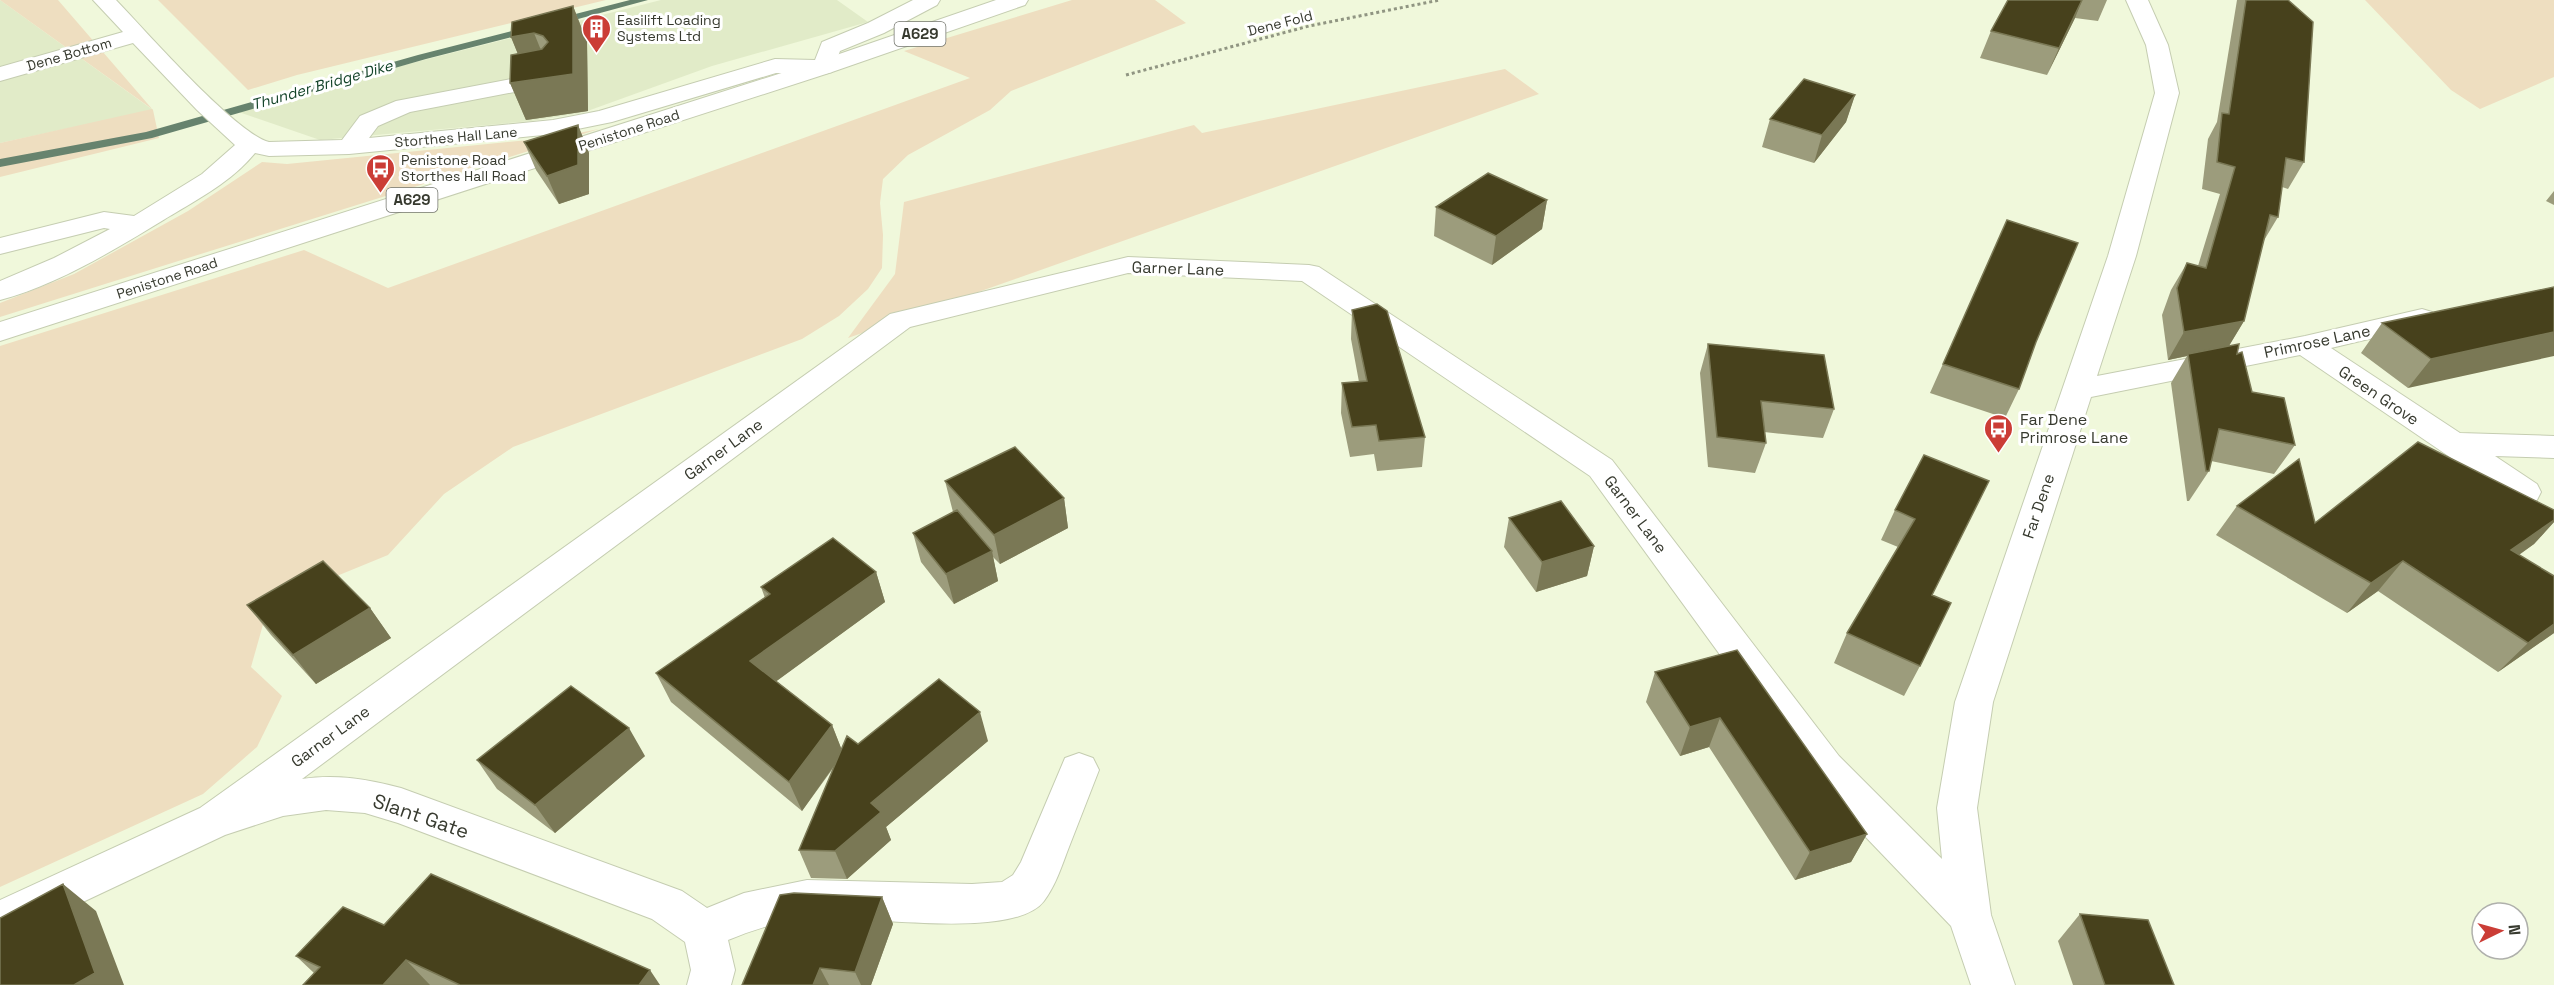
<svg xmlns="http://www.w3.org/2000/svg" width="2554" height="985" viewBox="0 0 2554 985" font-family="'Space Grotesk',sans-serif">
  <rect width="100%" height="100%" fill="#f0f8db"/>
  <path fill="#e1ebc8" d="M 0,0 L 153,110 L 0,143 Z
    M 661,0 L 837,0 L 868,22 L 712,66 L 582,113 L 531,121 L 320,140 L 230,109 Z"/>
  <path fill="#eedec0" d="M 0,0 L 58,0 L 153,110 L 159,138 L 0,177 L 0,143 L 152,109 Z
    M 158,0 L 606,0 L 297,75 L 248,90 Z
    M 1072,0 L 1155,0 L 1186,23 L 1011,91 L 990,110 L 908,155 L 883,179 L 880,203 L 883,235 L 882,268 L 868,289 L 839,316 L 802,339 L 513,447 L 444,494 L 388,555 L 327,580 L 264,621 L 251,667 L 282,696 L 257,747 L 203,794 L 0,887 L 0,346 L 304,250 L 388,288 L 970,78 L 904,51 Z
    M 2365,0 L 2554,0 L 2554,77 L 2480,109 L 2451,90 Z
    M 1505,69 L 1539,94 L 848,338 L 895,274 L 904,202 L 1194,125 L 1202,133 Z
    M 599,129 L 0,317 L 0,303 L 74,274 L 188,211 L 262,162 L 287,164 L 558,137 Z"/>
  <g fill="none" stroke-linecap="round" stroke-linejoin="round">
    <path fill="#67836e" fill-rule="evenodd" d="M 630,0 L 648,0 L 556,25 L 551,22 L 552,20 Z
      M 531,26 L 536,29 L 535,31 L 426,59 L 152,138 L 0,167 L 0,159 L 146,132 L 418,55 Z"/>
    <defs>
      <path id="minor" d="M 93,0 L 116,0 C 145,30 235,133 269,142 L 342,140 L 360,116 L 396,101 L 548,72 L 556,74 L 560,79 L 556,84 L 410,112 L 378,126 L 369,138 L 553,120 L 599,111 L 775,59 L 815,60 L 822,42 L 868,23 L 913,0 L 940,0 L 937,5 L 884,33 L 840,51 L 832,72 L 824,74 L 776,73 L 612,122 L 553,134 L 349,154 L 269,156 L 255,153 C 232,181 200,198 170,216 C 119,247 58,285 0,300 L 0,281 L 54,258 L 110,229 L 104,228 L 0,254 L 0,238 L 104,212 L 134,216 L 202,174 L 235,145 L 197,110 L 133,43 L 0,81 L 0,67 L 123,32 Z
        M 2126,0 L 2148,0 L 2168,45 L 2179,93 L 2136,256 L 2097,376 L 2305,336 L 2422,309 L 2432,312 L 2436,318 L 2432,324 L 2331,348 L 2460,433 L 2554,436 L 2554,458 L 2495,456 L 2537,484 L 2541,492 L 2537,500 L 2525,504 L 2513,500 L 2300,355 L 2091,397 L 1993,702 L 1977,808 L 1991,915 L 2015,985 L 1971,985 L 1951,926 L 1811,780 L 1590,476 L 1302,281 L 1128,273 L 910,327 L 302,779 C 337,774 367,779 401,788 L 682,891 L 707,908 L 744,893 L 807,880 L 972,884 L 1002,882 L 1013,875 L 1021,862 L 1065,758 L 1079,753 L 1093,758 L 1099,770 C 1089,796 1079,821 1069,847 C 1062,865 1056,885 1044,901 C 1013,942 858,914 807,918 C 781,921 752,930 728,940 L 735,970 L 731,985 L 687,985 L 691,970 L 685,942 L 652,919 L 398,823 L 365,813 L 326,810 L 283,816 L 225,835 L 0,941 L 0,900 L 200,808 L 890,314 L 1128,257 L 1309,265 L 1319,267 L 1612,460 L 1839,756 L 1942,859 L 1937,808 L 1955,702 L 2108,256 L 2155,93 L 2146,45 Z"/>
      <path id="highway" d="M 996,0 L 1028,0 L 1025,5 L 832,72 L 0,341 L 0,322 L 816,62 Z"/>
    </defs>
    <use href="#minor" stroke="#c5cdb1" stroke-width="2"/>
    <use href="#highway" stroke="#c5cdb1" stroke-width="2"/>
    <path stroke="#909582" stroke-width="3" stroke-dasharray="3 3" stroke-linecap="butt" d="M 1126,75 L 1309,26 L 1440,0"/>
    <use href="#minor" fill="#fff" fill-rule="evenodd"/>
    <use href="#highway" fill="#fff" fill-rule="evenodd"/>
  </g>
  <path fill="#9c9c7c" d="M 2008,0 L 2107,0 L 2098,21 L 2075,18 L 2047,75 L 1980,58 L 1991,31 Z
    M 2237,0 L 2288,0 L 2304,162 L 2288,189 L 2282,187 L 2278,217 L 2263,242 L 2244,321 L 2229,346 L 2237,354 L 2252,392 L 2295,445 L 2274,474 L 2211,461 L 2209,471 L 2189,501 L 2187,501 L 2171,383 L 2187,356 L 2168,360 L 2162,315 L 2171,290 L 2187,263 L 2198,266 L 2220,194 L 2202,189 L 2208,139 L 2217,122 Z
    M 573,6 L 587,42 L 588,111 L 526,120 L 510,83 L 518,54 L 511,37 Z
    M 1855,95 L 1846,122 L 1814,163 L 1762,147 L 1770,119 Z
    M 578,125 L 589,153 L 589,194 L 559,204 L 536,170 L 524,142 Z
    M 2554,191 L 2554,205 L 2546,201 Z
    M 1547,200 L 1542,229 L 1492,265 L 1434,236 L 1436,207 Z
    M 2007,220 L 2036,342 L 2019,389 L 2005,418 L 1930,393 Z
    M 2554,287 L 2408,388 L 2361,353 L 2382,323 Z
    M 1352,310 L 1425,437 L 1422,467 L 1377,471 L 1374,454 L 1350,457 L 1341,413 L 1342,383 L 1359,382 L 1351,339 Z
    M 1708,344 L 1834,409 L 1823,438 L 1764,432 L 1766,443 L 1755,473 L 1708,467 L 1700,373 Z
    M 1924,455 L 1932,595 L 1920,666 L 1904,696 L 1834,663 L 1847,633 L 1898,547 L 1881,540 L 1895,510 Z
    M 945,481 L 1064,498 L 1068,528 L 1000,564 L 993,557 L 998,581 L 954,604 L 921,562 L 913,533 L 953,512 Z
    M 2237,506 L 2315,523 L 2554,510 L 2554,522 L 2534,544 L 2519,555 L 2554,633 L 2498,672 L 2378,591 L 2347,613 L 2216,535 Z
    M 1509,518 L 1594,546 L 1587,576 L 1536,592 L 1504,547 Z
    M 876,572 L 885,602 L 776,681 L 832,725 L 841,748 L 858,744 L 988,741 L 886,827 L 891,840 L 847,879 L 811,878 L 799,850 L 834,767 L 802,811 L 671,702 L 656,673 L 765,598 L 761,587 Z
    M 247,605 L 370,608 L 391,638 L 316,684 L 271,635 Z
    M 1737,650 L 1867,834 L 1851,862 L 1795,880 L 1709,747 L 1680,756 L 1646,702 L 1655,672 Z
    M 645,756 L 555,833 L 497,789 L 477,760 Z
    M 882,897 L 893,924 L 871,985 L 742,985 Z
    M 2080,914 L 2174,985 L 2073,985 L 2058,941 Z
    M 384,925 L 660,985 L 303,985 L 314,973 L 296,956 Z"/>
  <path fill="#7a7855" d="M 2082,0 L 2075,18 L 2047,75 L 2059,48 Z
    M 573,6 L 587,42 L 588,111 L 526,120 L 510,83 L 573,74 Z
    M 534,33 L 549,70 L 526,74 L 511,37 Z
    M 1855,95 L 1846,122 L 1814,163 L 1822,135 Z
    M 578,125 L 589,153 L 589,194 L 559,204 L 547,176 Z
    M 1547,200 L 1542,229 L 1492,265 L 1496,236 Z
    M 2244,321 L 2227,349 L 2188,354 L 2187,356 L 2168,360 L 2184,332 Z
    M 2554,332 L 2554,356 L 2408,388 L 2431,359 Z
    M 1064,498 L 1068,528 L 1000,564 L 994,535 Z
    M 2554,520 L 2554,522 L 2534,544 L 2483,580 L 2511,550 Z
    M 1594,546 L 1587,576 L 1536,592 L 1542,562 Z
    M 992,551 L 998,581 L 954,604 L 946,574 Z
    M 2403,561 L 2378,591 L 2347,613 L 2371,583 Z
    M 876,572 L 885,602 L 763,691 L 750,661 Z
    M 370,608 L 391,638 L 316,684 L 293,655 Z
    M 2554,624 L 2554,633 L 2498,672 L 2528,643 Z
    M 980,712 L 988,741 L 886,827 L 891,840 L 847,879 L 835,851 L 871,803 Z
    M 1720,718 L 1709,747 L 1680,756 L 1690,727 Z
    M 832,725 L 843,753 L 802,811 L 789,782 Z
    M 629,728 L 645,756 L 555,833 L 535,805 Z
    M 1867,834 L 1851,862 L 1795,880 L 1810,852 Z
    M 63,884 L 96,911 L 124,985 L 74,985 Z
    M 882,897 L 893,924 L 871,985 L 861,985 L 855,972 Z
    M 406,960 L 430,985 L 383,985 Z
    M 820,968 L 829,985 L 813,985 Z
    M 650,970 L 660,985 L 639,985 Z"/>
  <path fill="#47411c" stroke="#7a7855" stroke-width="1.5" d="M 2008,0 L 2082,0 L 2059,48 L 1991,31 Z
    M 2246,0 L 2288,0 L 2313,22 L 2304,162 L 2286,158 L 2278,217 L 2270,215 L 2244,321 L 2184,332 L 2177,288 L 2187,263 L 2206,268 L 2235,167 L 2217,162 L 2222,113 L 2229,114 Z
    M 573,6 L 573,74 L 510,83 L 511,55 L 542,49 L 548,42 L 543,36 L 534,33 L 511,37 L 512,22 Z
    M 1804,79 L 1855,95 L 1822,135 L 1770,119 Z
    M 578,125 L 578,165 L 547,176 L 524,142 Z
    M 1488,173 L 1547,200 L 1496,236 L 1436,207 Z
    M 2007,220 L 2078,243 L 2036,342 L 2019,389 L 1943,364 Z
    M 2554,287 L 2554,332 L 2431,359 L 2382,323 Z
    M 1377,304 L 1387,311 L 1425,437 L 1379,441 L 1376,425 L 1352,427 L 1342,383 L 1367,381 L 1352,310 Z
    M 1708,344 L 1824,355 L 1834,409 L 1761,401 L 1766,443 L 1717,437 Z
    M 2239,344 L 2237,354 L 2242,352 L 2252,392 L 2284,398 L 2295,445 L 2219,429 L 2209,471 L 2206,471 L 2188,354 Z
    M 2418,442 L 2554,510 L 2554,520 L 2511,550 L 2554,576 L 2554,624 L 2528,643 L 2403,561 L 2371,583 L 2237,506 L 2299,459 L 2315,523 Z
    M 1015,447 L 1064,498 L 994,535 L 945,481 Z
    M 1924,455 L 1989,481 L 1932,595 L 1951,603 L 1920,666 L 1847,633 L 1915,519 L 1895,510 Z
    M 1561,501 L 1594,546 L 1542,562 L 1509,518 Z
    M 957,510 L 992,551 L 946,574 L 913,533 Z
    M 833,538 L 876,572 L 750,661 L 832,725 L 789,782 L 656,673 L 770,594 L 761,587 Z
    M 323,561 L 370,608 L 293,655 L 247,605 Z
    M 1737,650 L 1867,834 L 1810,852 L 1720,718 L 1690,727 L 1655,672 Z
    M 939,679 L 980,712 L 871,803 L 881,812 L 835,851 L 799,850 L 847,736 L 858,744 Z
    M 571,686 L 629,728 L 535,805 L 477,760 Z
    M 431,874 L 650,970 L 639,985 L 460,985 L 406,960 L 383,985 L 303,985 L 320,967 L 296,956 L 343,907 L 384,925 Z
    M 63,884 L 95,973 L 74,985 L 0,985 L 0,918 Z
    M 794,893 L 882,897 L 855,972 L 820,968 L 813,985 L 742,985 L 780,895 Z
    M 2080,914 L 2148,920 L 2174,985 L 2105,985 Z"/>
  <defs>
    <symbol id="building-pin" viewBox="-11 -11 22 30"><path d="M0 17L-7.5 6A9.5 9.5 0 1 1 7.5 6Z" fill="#cb3d36" stroke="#fff"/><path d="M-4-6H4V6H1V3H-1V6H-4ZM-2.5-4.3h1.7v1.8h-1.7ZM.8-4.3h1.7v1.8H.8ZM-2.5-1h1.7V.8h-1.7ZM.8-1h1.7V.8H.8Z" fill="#fff"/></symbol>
    <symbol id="bus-pin" viewBox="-11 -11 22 30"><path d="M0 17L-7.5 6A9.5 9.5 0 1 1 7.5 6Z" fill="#cb3d36" stroke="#fff"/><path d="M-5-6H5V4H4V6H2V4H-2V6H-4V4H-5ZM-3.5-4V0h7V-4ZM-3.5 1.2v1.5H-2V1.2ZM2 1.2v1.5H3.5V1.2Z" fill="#fff"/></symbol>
  </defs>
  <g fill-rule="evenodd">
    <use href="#building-pin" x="580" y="12" width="33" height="45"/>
    <use href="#bus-pin" x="364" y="152" width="33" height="45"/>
    <use href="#bus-pin" x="1982" y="412" width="33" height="45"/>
  </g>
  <g text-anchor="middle" stroke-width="6" stroke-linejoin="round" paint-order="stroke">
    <g font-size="14" fill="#373a2f" stroke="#fff" text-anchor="start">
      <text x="617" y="25">Easilift Loading<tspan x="617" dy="16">Systems Ltd</tspan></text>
      <text x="401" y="165">Penistone Road<tspan x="401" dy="16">Storthes Hall Road</tspan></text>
    </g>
    <g font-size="14" fill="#373a2f" stroke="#fff">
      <text transform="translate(1280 23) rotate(-14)" y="5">Dene Fold</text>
      <text transform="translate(69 54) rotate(-16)" y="5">Dene Bottom</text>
      <text transform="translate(629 130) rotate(-18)" y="5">Penistone Road</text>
      <text transform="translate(456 137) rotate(-5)" y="5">Storthes Hall Lane</text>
      <text transform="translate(167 278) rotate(-18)" y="5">Penistone Road</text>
    </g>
    <g fill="#fff" stroke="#73756d" stroke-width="1.5">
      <rect x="894.5" y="22" width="51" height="24" rx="4.5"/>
      <rect x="386.5" y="188" width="51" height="24" rx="4.5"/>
    </g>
    <g font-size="15" font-weight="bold" fill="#373a2f">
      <text x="920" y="39">A629</text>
      <text x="412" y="205">A629</text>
    </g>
    <g font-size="15" font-style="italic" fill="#134329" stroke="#fff">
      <text transform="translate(322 85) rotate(-16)" y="5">Thunder Bridge Dike</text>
    </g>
    <g font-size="16" fill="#373a2f" stroke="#fff">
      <text transform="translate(1178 268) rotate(2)" y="6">Garner Lane</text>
      <text transform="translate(2317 341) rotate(-12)" y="6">Primrose Lane</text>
      <text transform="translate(2379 395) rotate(34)" y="6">Green Grove</text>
      <text transform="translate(723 449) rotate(-36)" y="6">Garner Lane</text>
      <text transform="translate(2038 506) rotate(-71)" y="6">Far Dene</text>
      <text transform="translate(1636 514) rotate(53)" y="6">Garner Lane</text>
      <text transform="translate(330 736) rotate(-36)" y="6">Garner Lane</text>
    </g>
    <g font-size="16" fill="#373a2f" stroke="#fff" text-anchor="start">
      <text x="2020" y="425">Far Dene<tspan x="2020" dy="18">Primrose Lane</tspan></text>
    </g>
    <g font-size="20" fill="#373a2f" stroke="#fff">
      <text transform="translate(421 816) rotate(19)" y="7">Slant Gate</text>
    </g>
  </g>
  <g transform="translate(2500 931) rotate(85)"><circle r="28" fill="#ffffff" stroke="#afb0ac" stroke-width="1.5"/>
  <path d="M0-4.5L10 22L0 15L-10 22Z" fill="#cb3d36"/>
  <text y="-9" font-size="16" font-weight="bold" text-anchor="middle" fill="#373a2f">N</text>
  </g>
</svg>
